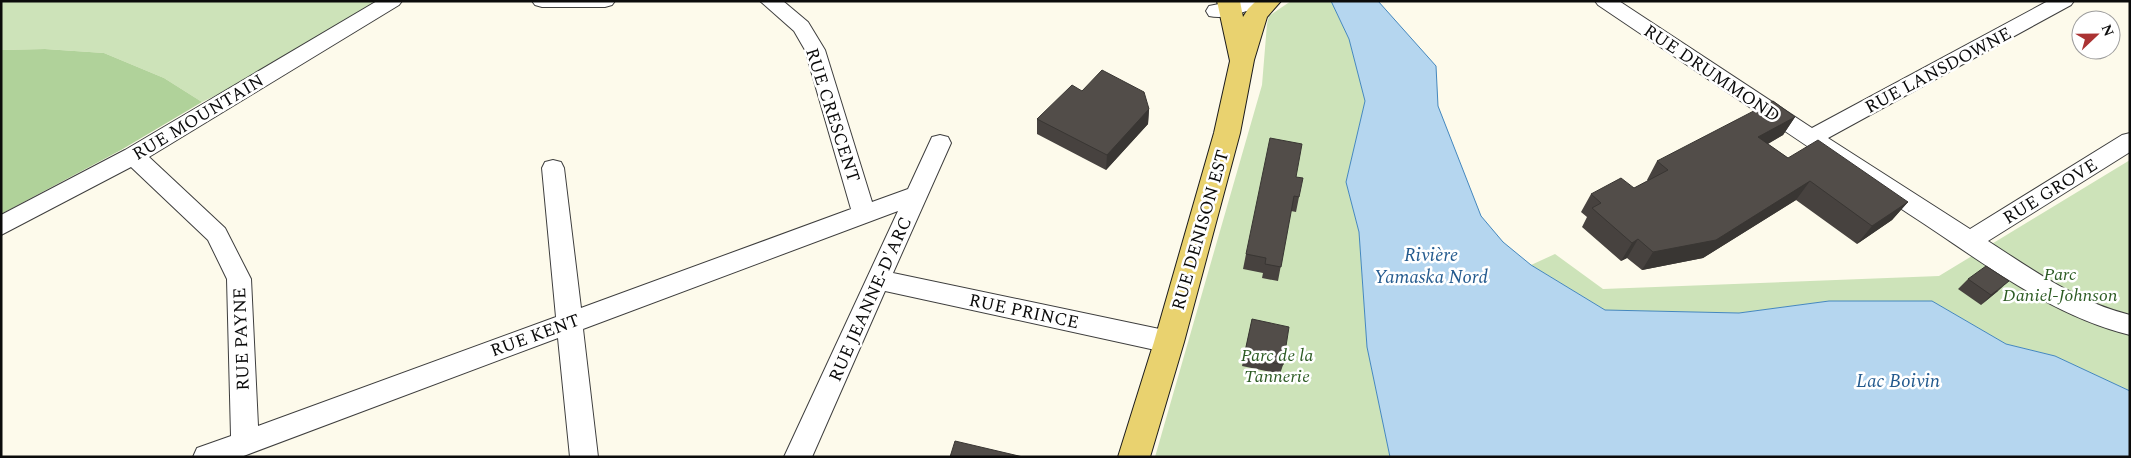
<svg xmlns="http://www.w3.org/2000/svg" width="2131" height="458" viewBox="0 0 2131 458" font-family="Spectral,serif">
  <rect width="100%" height="100%" fill="#fdfaeb"/>
  <path fill="#cde3b9" d="M 1,1 L 392,1 L 312,50 L 202,102 L 164,78 L 104,53 L 45,49 L 1,50 Z
    M 1291,1 L 1331,1 L 1349,39 L 1365,101 L 1346,182 L 1359,232 L 1367,347 L 1390,457 L 1155,457 L 1262,85 L 1267,24 L 1269,16 Z
    M 2130,160 L 2130,391 L 2055,356 L 2006,344 L 1932,301 L 1829,301 L 1739,313 L 1605,310 L 1531,265 L 1555,254 L 1603,289 L 1939,276 Z"/>
  <path fill="#b0d29a" d="M 45,49 L 104,53 L 164,78 L 202,102 L 121,150 L 1,214 L 1,50 Z"/>
  <path fill="#b5d6ef" stroke="#4487be" d="M 1331,1 L 1378,1 L 1436,66 L 1438,106 L 1481,216 L 1503,242 L 1531,265 L 1605,310 L 1739,313 L 1829,301 L 1932,301 L 2006,344 L 2055,356 L 2130,391 L 2130,457 L 1390,457 L 1367,347 L 1359,232 L 1346,182 L 1365,101 L 1349,39 Z"/>
  <g fill="none" stroke-linecap="round" stroke-linejoin="round">
    <defs>
      <path id="minor" d="M 377,1 L 402,1 L 399,5 L 149,157 L 225,228 L 251,279 L 258,426 L 556,317 L 542,168 L 545,162 L 553,160 L 561,162 L 564,168 L 581,308 L 851,209 L 805,50 L 794,31 L 760,1 L 783,1 L 808,22 L 825,50 L 872,202 L 908,189 L 932,137 L 940,135 L 948,137 L 951,143 L 893,273 L 1169,331 L 1178,334 L 1182,342 L 1178,350 L 1169,353 L 885,291 L 812,457 L 784,457 L 898,211 L 583,329 L 598,457 L 570,457 L 558,338 L 241,457 L 193,457 L 197,448 L 231,436 L 227,279 L 208,240 L 131,167 L 1,235 L 1,215 L 125,150 Z
        M 532,1 L 615,1 L 612,5 L 605,7 L 542,7 L 535,5 Z
        M 1234,1 L 1266,1 L 1263,5 C 1246,11 1227,20 1209,16 L 1206,11 L 1209,6 Z
        M 1595,1 L 1619,1 L 1812,128 L 2048,1 L 2074,1 L 2071,5 L 1828,138 L 1970,229 L 2122,135 L 2130,133 L 2130,152 L 1988,241 C 2033,270 2077,302 2130,315 L 2130,335 C 2048,315 1979,259 1909,214 C 1805,145 1702,75 1598,5 Z"/>
      <path id="major" d="M 1217,1 L 1240,1 L 1243,17 L 1248,9 L 1256,1 L 1281,1 L 1267,17 L 1254,60 L 1240,133 L 1184,342 L 1150,457 L 1118,457 L 1154,342 L 1214,133 L 1230,61 Z"/>
    </defs>
    <use href="#minor" stroke="#3e3e3e" stroke-width="2"/>
    <use href="#major" stroke="#1c1c1c" stroke-width="2"/>
    <use href="#minor" fill="#fff" fill-rule="evenodd"/>
    <use href="#major" fill="#e9d26f" fill-rule="evenodd"/>
  </g>
  <path fill="#47423f" d="M 1082,91 L 1149,109 L 1148,124 L 1106,170 L 1037,134 L 1037,119 Z
    M 1795,117 L 1783,135 L 1768,144 L 1788,158 L 1908,202 L 1892,220 L 1857,244 L 1796,200 L 1703,258 L 1642,270 L 1627,258 L 1621,261 L 1582,227 L 1587,217 L 1581,212 L 1591,194 L 1634,188 L 1648,181 L 1647,180 L 1657,161 Z
    M 1296,177 L 1299,197 L 1296,212 L 1291,211 L 1278,281 L 1262,278 L 1263,273 L 1243,269 L 1246,254 Z
    M 1968,279 L 1998,291 L 1981,305 L 1958,289 Z
    M 1252,319 L 1283,365 L 1280,374 L 1242,366 Z"/>
  <path fill="#393633" d="M 1149,109 L 1148,124 L 1106,170 L 1107,155 Z
    M 1795,117 L 1783,135 L 1746,156 L 1758,137 Z
    M 1810,181 L 1796,200 L 1703,258 L 1642,270 L 1653,252 Z
    M 1908,202 L 1892,220 L 1857,244 L 1872,226 Z
    M 1638,239 L 1627,258 L 1621,261 L 1632,243 Z
    M 2009,281 L 1998,291 L 1981,305 L 1991,295 Z"/>
  <path fill="#524d49" stroke="#393633" d="M 1102,70 L 1144,92 L 1149,109 L 1107,155 L 1037,119 L 1072,85 L 1082,91 Z
    M 1773,101 L 1795,117 L 1758,137 L 1788,158 L 1818,140 L 1908,202 L 1872,226 L 1810,181 L 1716,240 L 1653,252 L 1638,239 L 1632,243 L 1592,208 L 1601,203 L 1591,194 L 1621,178 L 1634,188 L 1668,170 L 1657,161 Z
    M 1270,138 L 1302,144 L 1296,177 L 1303,178 L 1299,197 L 1294,196 L 1281,267 L 1265,264 L 1266,258 L 1246,254 Z
    M 1986,266 L 2009,281 L 1991,295 L 1968,279 Z
    M 1252,319 L 1289,327 L 1283,365 L 1244,356 Z
    M 955,441 L 1023,457 L 950,457 Z"/>
  <g text-anchor="middle" stroke-width="5" stroke-linejoin="round" paint-order="stroke">
    <g font-size="18" fill="#0b0b0b" stroke="#fff">
      <text transform="translate(1938 70) rotate(-28)" y="6">RUE LANSDOWNE</text>
      <text transform="translate(1712 73) rotate(34)" y="6">RUE DRUMMOND</text>
      <text transform="translate(833 115) rotate(72)" y="6">RUE CRESCENT</text>
      <text transform="translate(198 117) rotate(-31)" y="6">RUE MOUNTAIN</text>
      <text transform="translate(2050 191) rotate(-32)" y="6">RUE GROVE</text>
      <text transform="translate(1200 230) rotate(-74)" y="6">RUE DENISON EST</text>
      <text transform="translate(870 299) rotate(-66)" y="6">RUE JEANNE-D'ARC</text>
      <text transform="translate(1024 311) rotate(12)" y="6">RUE PRINCE</text>
      <text transform="translate(535 335) rotate(-20)" y="6">RUE KENT</text>
      <text transform="translate(241 339) rotate(-92)" y="6">RUE PAYNE</text>
    </g>
    <g font-size="18" font-style="italic" fill="#2c5b23" stroke="#fff">
      <text x="2060" y="280">Parc<tspan x="2060" dy="21">Daniel-Johnson</tspan></text>
      <text x="1277" y="361">Parc de la<tspan x="1277" dy="21">Tannerie</tspan></text>
    </g>
    <g font-size="19" font-style="italic" fill="#235a8e" stroke="#fff">
      <text x="1431" y="261">Rivière<tspan x="1431" dy="22">Yamaska Nord</tspan></text>
      <text x="1898" y="387">Lac Boivin</text>
    </g>
  </g>
  <rect width="2131" height="458" fill="none" stroke="#0b0b0b" stroke-width="5"/>
  <g transform="translate(2096 35) rotate(68)"><circle r="24" fill="#ffffff" stroke="#9d9d9d"/>
  <path d="M0-4L9 19L0 12L-9 19Z" fill="#ab3333"/>
  <text y="-8" font-size="14" font-weight="bold" text-anchor="middle" fill="#0b0b0b">N</text>
  </g>
</svg>
